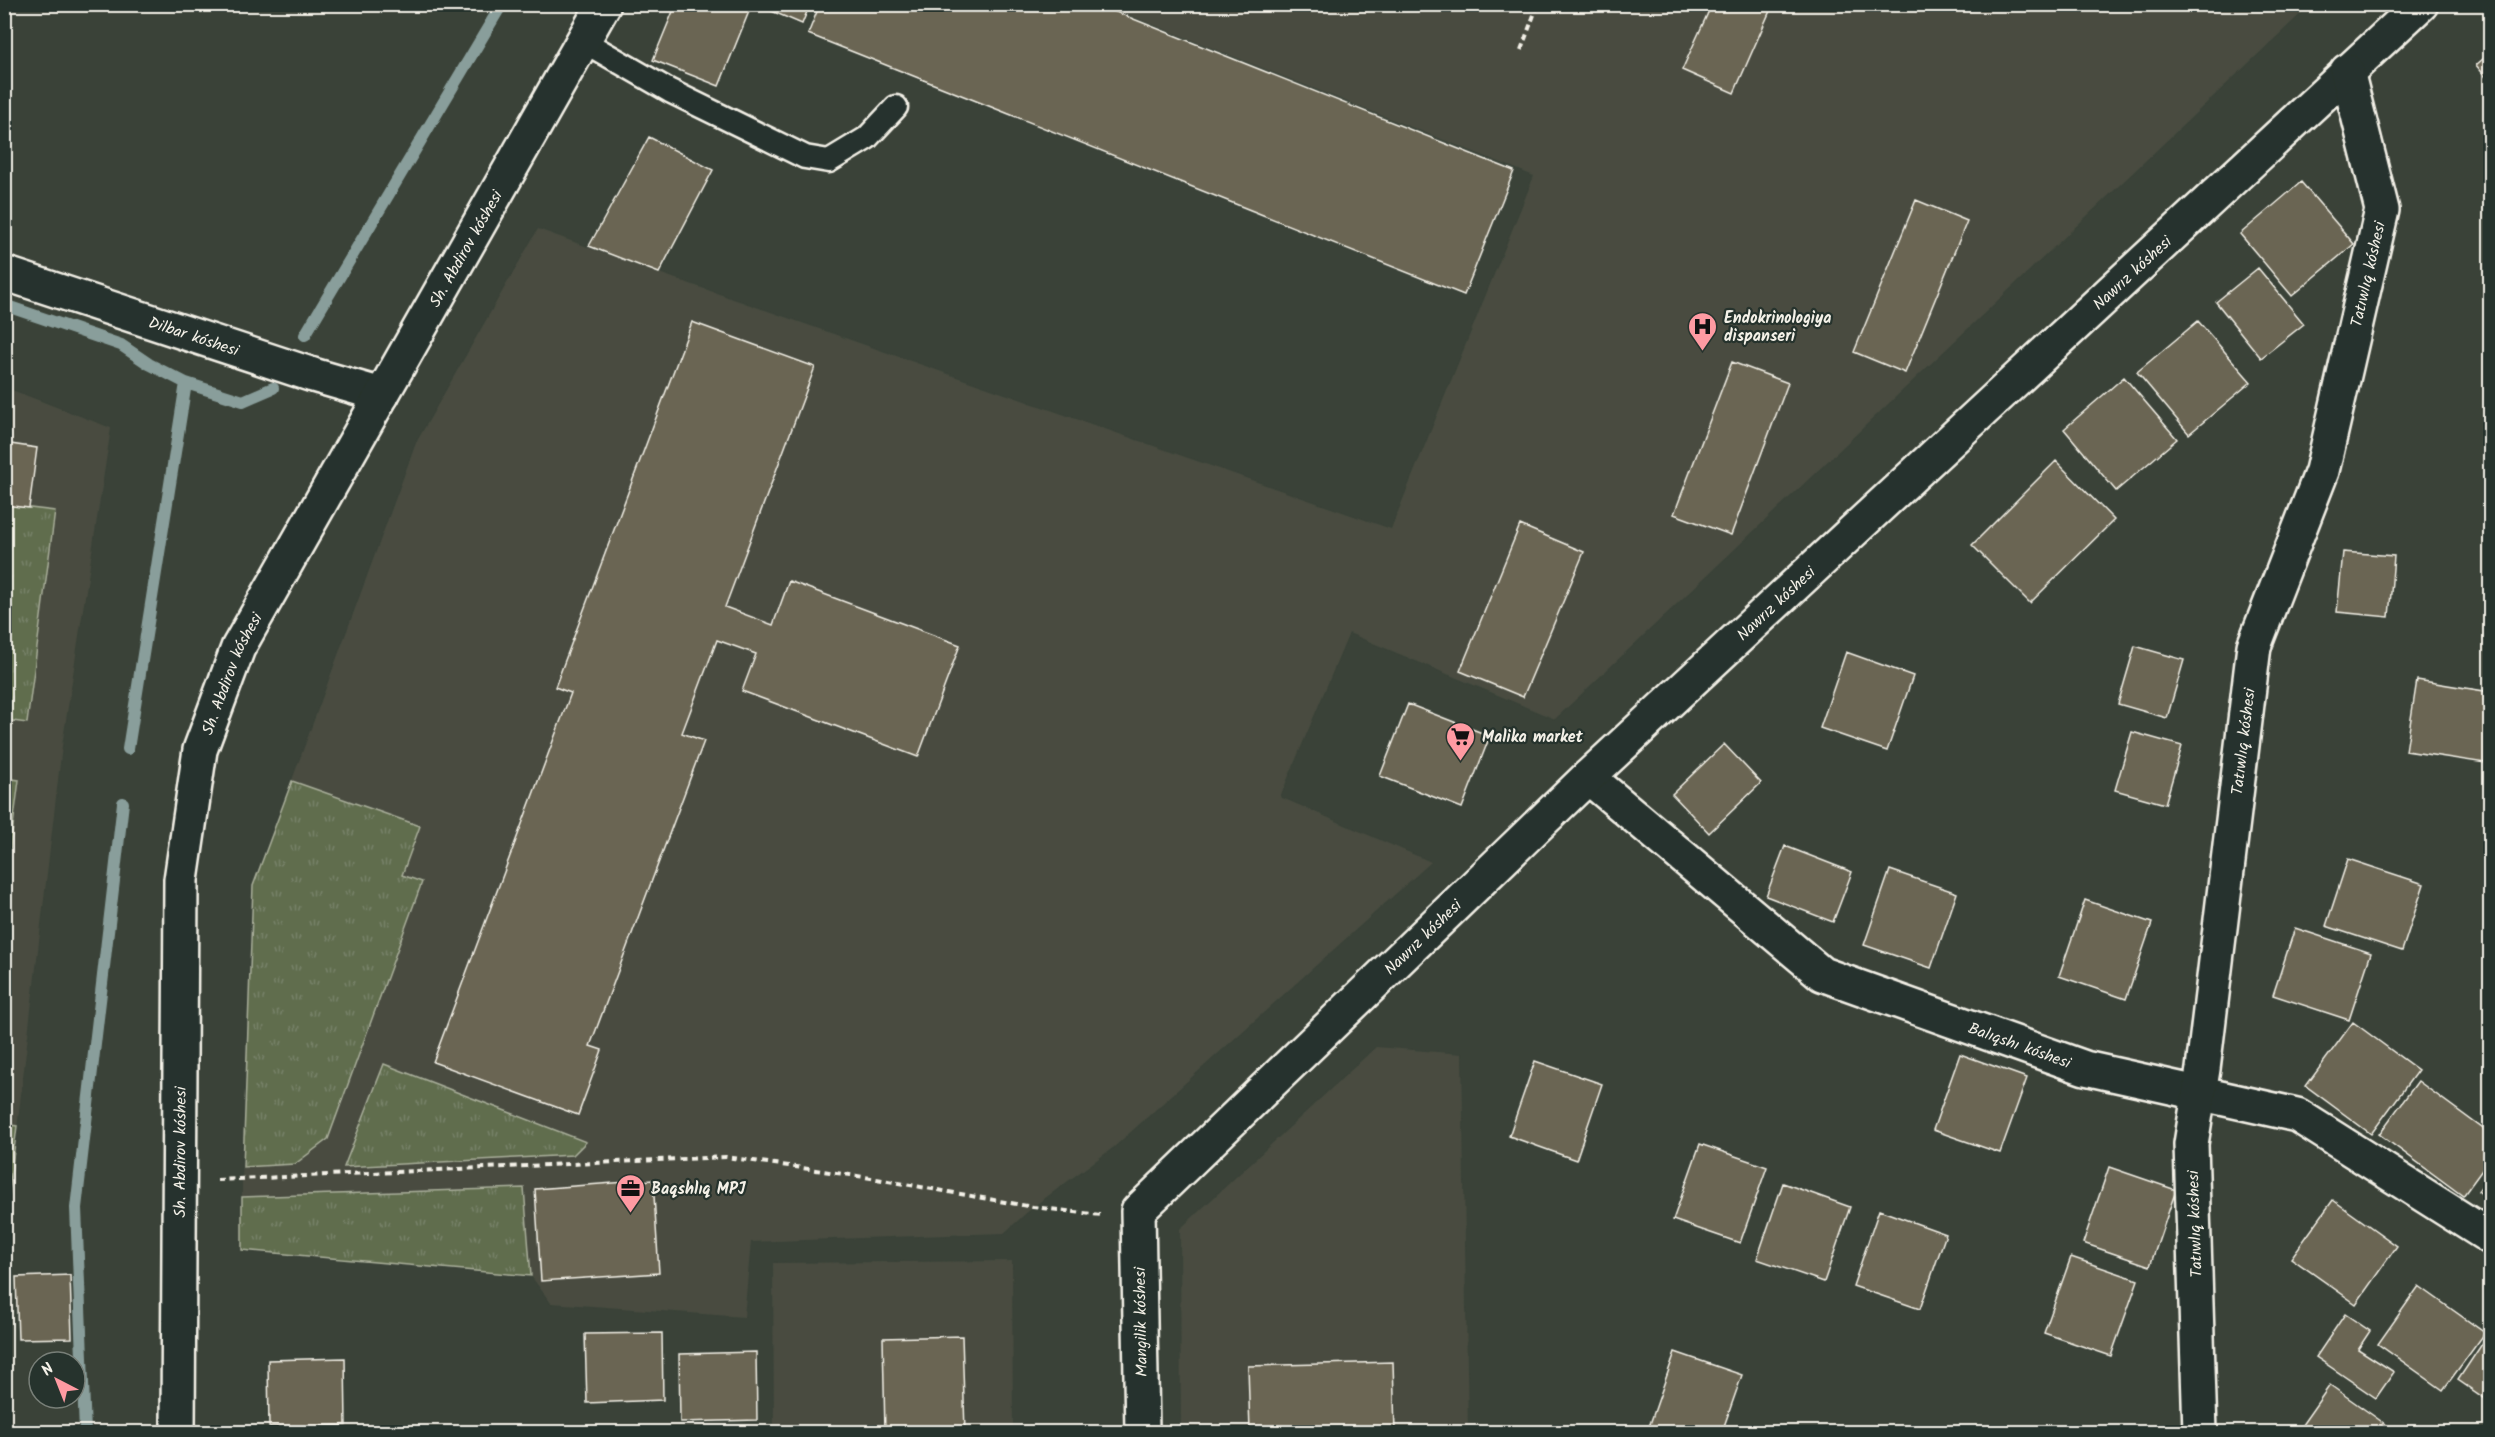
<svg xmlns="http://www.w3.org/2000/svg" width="2495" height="1437" viewBox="0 0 2495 1437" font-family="Kalam,sans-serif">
  <defs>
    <pattern id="grass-tufts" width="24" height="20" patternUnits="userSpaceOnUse" patternTransform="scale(1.5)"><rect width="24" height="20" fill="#606d4e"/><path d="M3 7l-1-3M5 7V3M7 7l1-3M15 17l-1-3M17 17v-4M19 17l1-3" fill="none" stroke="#778268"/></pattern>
  </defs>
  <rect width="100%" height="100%" fill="#3a4238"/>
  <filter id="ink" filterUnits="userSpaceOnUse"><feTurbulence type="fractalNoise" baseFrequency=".0167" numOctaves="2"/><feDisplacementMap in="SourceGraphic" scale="12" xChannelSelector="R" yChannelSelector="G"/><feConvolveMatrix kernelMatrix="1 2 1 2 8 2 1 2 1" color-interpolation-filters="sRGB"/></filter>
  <g filter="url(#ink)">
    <path fill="#484c40" d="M 1103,5 L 2310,5 L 1555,719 L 1349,633 L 1280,797 L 1431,862 L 1114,1147 L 1033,1207 L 1004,1233 L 751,1242 L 744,1317 L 551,1303 L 531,1276 L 242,1250 L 242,1180 L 253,886 L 416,443 L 538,229 L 659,273 L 1391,529 L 1534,176 Z
      M 4,387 L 111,428 L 62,746 L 7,1214 L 4,1214 Z
      M 1376,1047 L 1462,1054 L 1468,1432 L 1181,1432 L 1180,1229 Z
      M 1012,1261 L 1013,1432 L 774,1432 L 773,1263 Z"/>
    <path fill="url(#grass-tufts)" stroke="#aaaf9b" stroke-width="1.5" d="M 5,505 L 55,511 L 27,723 L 5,720 Z
      M 5,778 L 19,780 L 5,888 L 4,778 Z
      M 292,781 L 420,826 L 402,875 L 422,882 L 328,1139 L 295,1164 L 243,1167 L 253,886 Z
      M 384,1064 L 586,1142 L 573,1155 L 344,1167 Z
      M 4,1124 L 17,1126 L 8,1199 L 4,1198 Z
      M 524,1188 L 531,1276 L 242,1250 L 242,1197 Z"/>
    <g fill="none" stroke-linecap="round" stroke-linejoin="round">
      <path stroke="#899e9b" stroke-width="12" d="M 4,305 L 121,345 L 149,364 L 186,383
        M 305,335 L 502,4
        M 128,749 L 186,383 L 243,401 L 273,388
        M 85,1432 L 76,1208 L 123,803"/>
    </g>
    <path fill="#6a6552" stroke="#f4f1e8" stroke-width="1.5" d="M 676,4 L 752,4 L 719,86 L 653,60 Z
      M 755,4 L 810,4 L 802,24 Z
      M 820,4 L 1096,4 L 1514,171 L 1464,295 L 808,34 Z
      M 1712,4 L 1773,4 L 1734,93 L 1682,70 Z
      M 2490,53 L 2490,82 L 2476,65 Z
      M 649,137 L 713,170 L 659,273 L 589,246 Z
      M 2301,182 L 2354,244 L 2292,296 L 2240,234 Z
      M 1916,200 L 1967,221 L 1905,373 L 1854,352 Z
      M 2258,268 L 2304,324 L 2261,358 L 2216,302 Z
      M 2198,321 L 2251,382 L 2189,434 L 2137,372 Z
      M 692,322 L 815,367 L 725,607 L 773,625 L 789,581 L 960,645 L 918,757 L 742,691 L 756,654 L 717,640 L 682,733 L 704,741 L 590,1046 L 602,1050 L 578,1115 L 433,1062 L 571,693 L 555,687 Z
      M 1732,362 L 1788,383 L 1731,535 L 1674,514 Z
      M 2124,377 L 2177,439 L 2116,491 L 2064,429 Z
      M 4,443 L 37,448 L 29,508 L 4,505 Z
      M 2056,461 L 2114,520 L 2030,603 L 1972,545 Z
      M 1520,525 L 1584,552 L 1523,697 L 1460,671 Z
      M 2343,552 L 2394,556 L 2389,617 L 2337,612 Z
      M 2135,646 L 2184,660 L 2167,718 L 2118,704 Z
      M 1846,652 L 1913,676 L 1887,751 L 1820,728 Z
      M 2417,680 L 2490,692 L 2490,729 L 2485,763 L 2406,751 Z
      M 1408,704 L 1490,736 L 1462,808 L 1380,776 Z
      M 2132,732 L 2182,746 L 2165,804 L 2115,790 Z
      M 1724,744 L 1761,783 L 1709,833 L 1672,794 Z
      M 1785,846 L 1852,872 L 1833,922 L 1766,896 Z
      M 2348,859 L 2424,884 L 2402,951 L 2326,926 Z
      M 1890,870 L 1957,893 L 1931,968 L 1864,945 Z
      M 2085,900 L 2152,923 L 2126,999 L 2059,976 Z
      M 2295,928 L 2371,953 L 2349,1020 L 2273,995 Z
      M 2353,1022 L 2418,1070 L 2371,1134 L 2306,1086 Z
      M 1960,1054 L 2027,1078 L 2000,1153 L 1933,1130 Z
      M 1535,1061 L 1602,1084 L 1576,1160 L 1509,1136 Z
      M 2418,1081 L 2490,1134 L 2490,1159 L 2463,1196 L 2379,1134 Z
      M 1700,1144 L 1767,1167 L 1740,1243 L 1673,1220 Z
      M 2109,1167 L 2176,1190 L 2150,1266 L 2083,1243 Z
      M 2490,1175 L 2490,1201 L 2478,1191 Z
      M 653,1180 L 659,1273 L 541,1281 L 535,1189 Z
      M 1783,1183 L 1850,1207 L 1824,1282 L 1757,1259 Z
      M 2333,1200 L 2397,1246 L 2356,1304 L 2291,1258 Z
      M 1879,1210 L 1946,1234 L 1920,1309 L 1853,1286 Z
      M 2071,1257 L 2138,1280 L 2111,1356 L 2044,1333 Z
      M 70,1275 L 72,1338 L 18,1339 L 16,1277 Z
      M 2419,1286 L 2485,1333 L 2443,1390 L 2378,1344 Z
      M 2345,1314 L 2370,1331 L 2358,1349 L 2394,1372 L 2376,1398 L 2316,1357 Z
      M 2490,1332 L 2490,1402 L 2458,1380 Z
      M 662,1333 L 663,1400 L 587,1403 L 585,1334 Z
      M 962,1336 L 965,1432 L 885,1432 L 883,1338 Z
      M 756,1352 L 757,1420 L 680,1422 L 679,1354 Z
      M 1675,1352 L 1742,1375 L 1722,1432 L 1664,1432 L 1649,1427 Z
      M 345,1358 L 346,1425 L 269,1427 L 268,1360 Z
      M 1393,1362 L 1395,1432 L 1250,1432 L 1248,1366 Z
      M 2330,1385 L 2395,1431 L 2394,1432 L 2297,1432 Z"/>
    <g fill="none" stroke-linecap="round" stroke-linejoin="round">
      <defs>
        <path id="lane" d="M 583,41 L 670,91 L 805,157 L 829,161 L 867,138 L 896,107"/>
        <g id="street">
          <path id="s1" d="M 4,273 L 313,375 L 382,395"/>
          <path id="s2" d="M 1588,777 L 1822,974 L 2085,1068 L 2297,1115 L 2490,1237"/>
          <path id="s3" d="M 1142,1432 L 1138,1211 L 1588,777 L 2421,4"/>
          <path id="s4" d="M 2200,1432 L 2191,1144 L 2203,1069 L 2254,646 L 2322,471 L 2382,210 L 2347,71"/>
        </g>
        <g id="secondary">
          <path id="s5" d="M 178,1432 L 181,880 L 200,750 L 238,648 L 604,4"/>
        </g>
      </defs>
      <use href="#lane" stroke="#f4f1e8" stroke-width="27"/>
      <use href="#street" stroke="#f4f1e8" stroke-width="38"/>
      <use href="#secondary" stroke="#f4f1e8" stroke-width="38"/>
      <path stroke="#f4f1e8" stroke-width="4" stroke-dasharray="6 4.5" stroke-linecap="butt" d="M 1521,50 L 1538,4
        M 217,1180 L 726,1157 L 871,1178 L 1033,1207 L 1101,1215"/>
      <use href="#lane" stroke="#26332d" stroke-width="22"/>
      <use href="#street" stroke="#26332d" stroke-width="33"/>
      <use href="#secondary" stroke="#26332d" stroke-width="33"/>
    </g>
  </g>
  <defs>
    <symbol id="hospital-pin" viewBox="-11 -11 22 30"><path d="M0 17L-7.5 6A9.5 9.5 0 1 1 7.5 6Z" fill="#ff9aa2" stroke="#26332d"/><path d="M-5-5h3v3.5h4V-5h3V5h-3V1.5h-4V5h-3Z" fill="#111"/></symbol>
    <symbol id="supermarket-pin" viewBox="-11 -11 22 30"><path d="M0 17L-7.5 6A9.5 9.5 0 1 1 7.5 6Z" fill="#ff9aa2" stroke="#26332d"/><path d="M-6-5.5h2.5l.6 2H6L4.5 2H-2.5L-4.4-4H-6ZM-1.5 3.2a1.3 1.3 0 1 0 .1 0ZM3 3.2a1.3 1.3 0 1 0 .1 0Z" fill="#111"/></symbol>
    <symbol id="office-pin" viewBox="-11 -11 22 30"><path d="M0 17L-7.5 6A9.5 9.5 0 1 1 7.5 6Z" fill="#ff9aa2" stroke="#26332d"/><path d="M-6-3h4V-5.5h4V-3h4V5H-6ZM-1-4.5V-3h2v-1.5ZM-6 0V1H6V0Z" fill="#111"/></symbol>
  </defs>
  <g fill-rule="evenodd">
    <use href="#hospital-pin" x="1686" y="310" width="33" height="45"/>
    <use href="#supermarket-pin" x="1444" y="720" width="33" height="45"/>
    <use href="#office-pin" x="614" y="1172" width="33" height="45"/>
  </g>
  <g text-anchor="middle" stroke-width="4.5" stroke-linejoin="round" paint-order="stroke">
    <g font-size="16" fill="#f4f1e8" stroke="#26332d">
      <text dy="6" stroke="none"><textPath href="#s5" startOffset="1252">Sh. Abdirov kóshesi</textPath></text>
      <text dy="6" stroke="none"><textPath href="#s3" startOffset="1588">Nawrız kóshesi</textPath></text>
      <text dy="6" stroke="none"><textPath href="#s4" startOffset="1180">Tatıwlıq kóshesi</textPath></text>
      <text dy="6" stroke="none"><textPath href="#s1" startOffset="200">Dilbar kóshesi</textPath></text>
      <text dy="6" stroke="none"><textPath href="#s3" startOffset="1102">Nawrız kóshesi</textPath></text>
      <text dy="6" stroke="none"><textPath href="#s5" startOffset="766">Sh. Abdirov kóshesi</textPath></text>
      <text dy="6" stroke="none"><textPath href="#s4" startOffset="694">Tatıwlıq kóshesi</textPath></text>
      <text dy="6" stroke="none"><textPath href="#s3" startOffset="616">Nawrız kóshesi</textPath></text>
      <text dy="6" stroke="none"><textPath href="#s2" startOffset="516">Balıqshı kóshesi</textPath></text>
      <text dy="6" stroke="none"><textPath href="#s5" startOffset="280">Sh. Abdirov kóshesi</textPath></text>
      <text transform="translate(2194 1224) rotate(-92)" y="6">Tatıwlıq kóshesi</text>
      <text transform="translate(1140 1322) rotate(-91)" y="6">Mangilik kóshesi</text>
    </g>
    <g font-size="16" font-weight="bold" fill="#f4f1e8" stroke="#26332d" text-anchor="start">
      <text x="1724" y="323">Endokrinologiya<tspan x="1724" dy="18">dispanseri</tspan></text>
      <text x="1482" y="742">Malika market</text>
      <text x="651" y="1194">Baqshlıq MPJ</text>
    </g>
  </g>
  <rect width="2495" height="1437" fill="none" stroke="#26332d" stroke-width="24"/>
  <rect x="12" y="12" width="2471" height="1413" fill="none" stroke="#f4f1e8" stroke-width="2" filter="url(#ink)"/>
  <g transform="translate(57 1380) rotate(318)"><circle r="28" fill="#26332d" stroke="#787f78" stroke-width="1.5"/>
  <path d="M0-4.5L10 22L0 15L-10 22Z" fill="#ff9aa2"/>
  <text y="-9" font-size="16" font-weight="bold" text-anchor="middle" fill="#f4f1e8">N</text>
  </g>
</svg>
